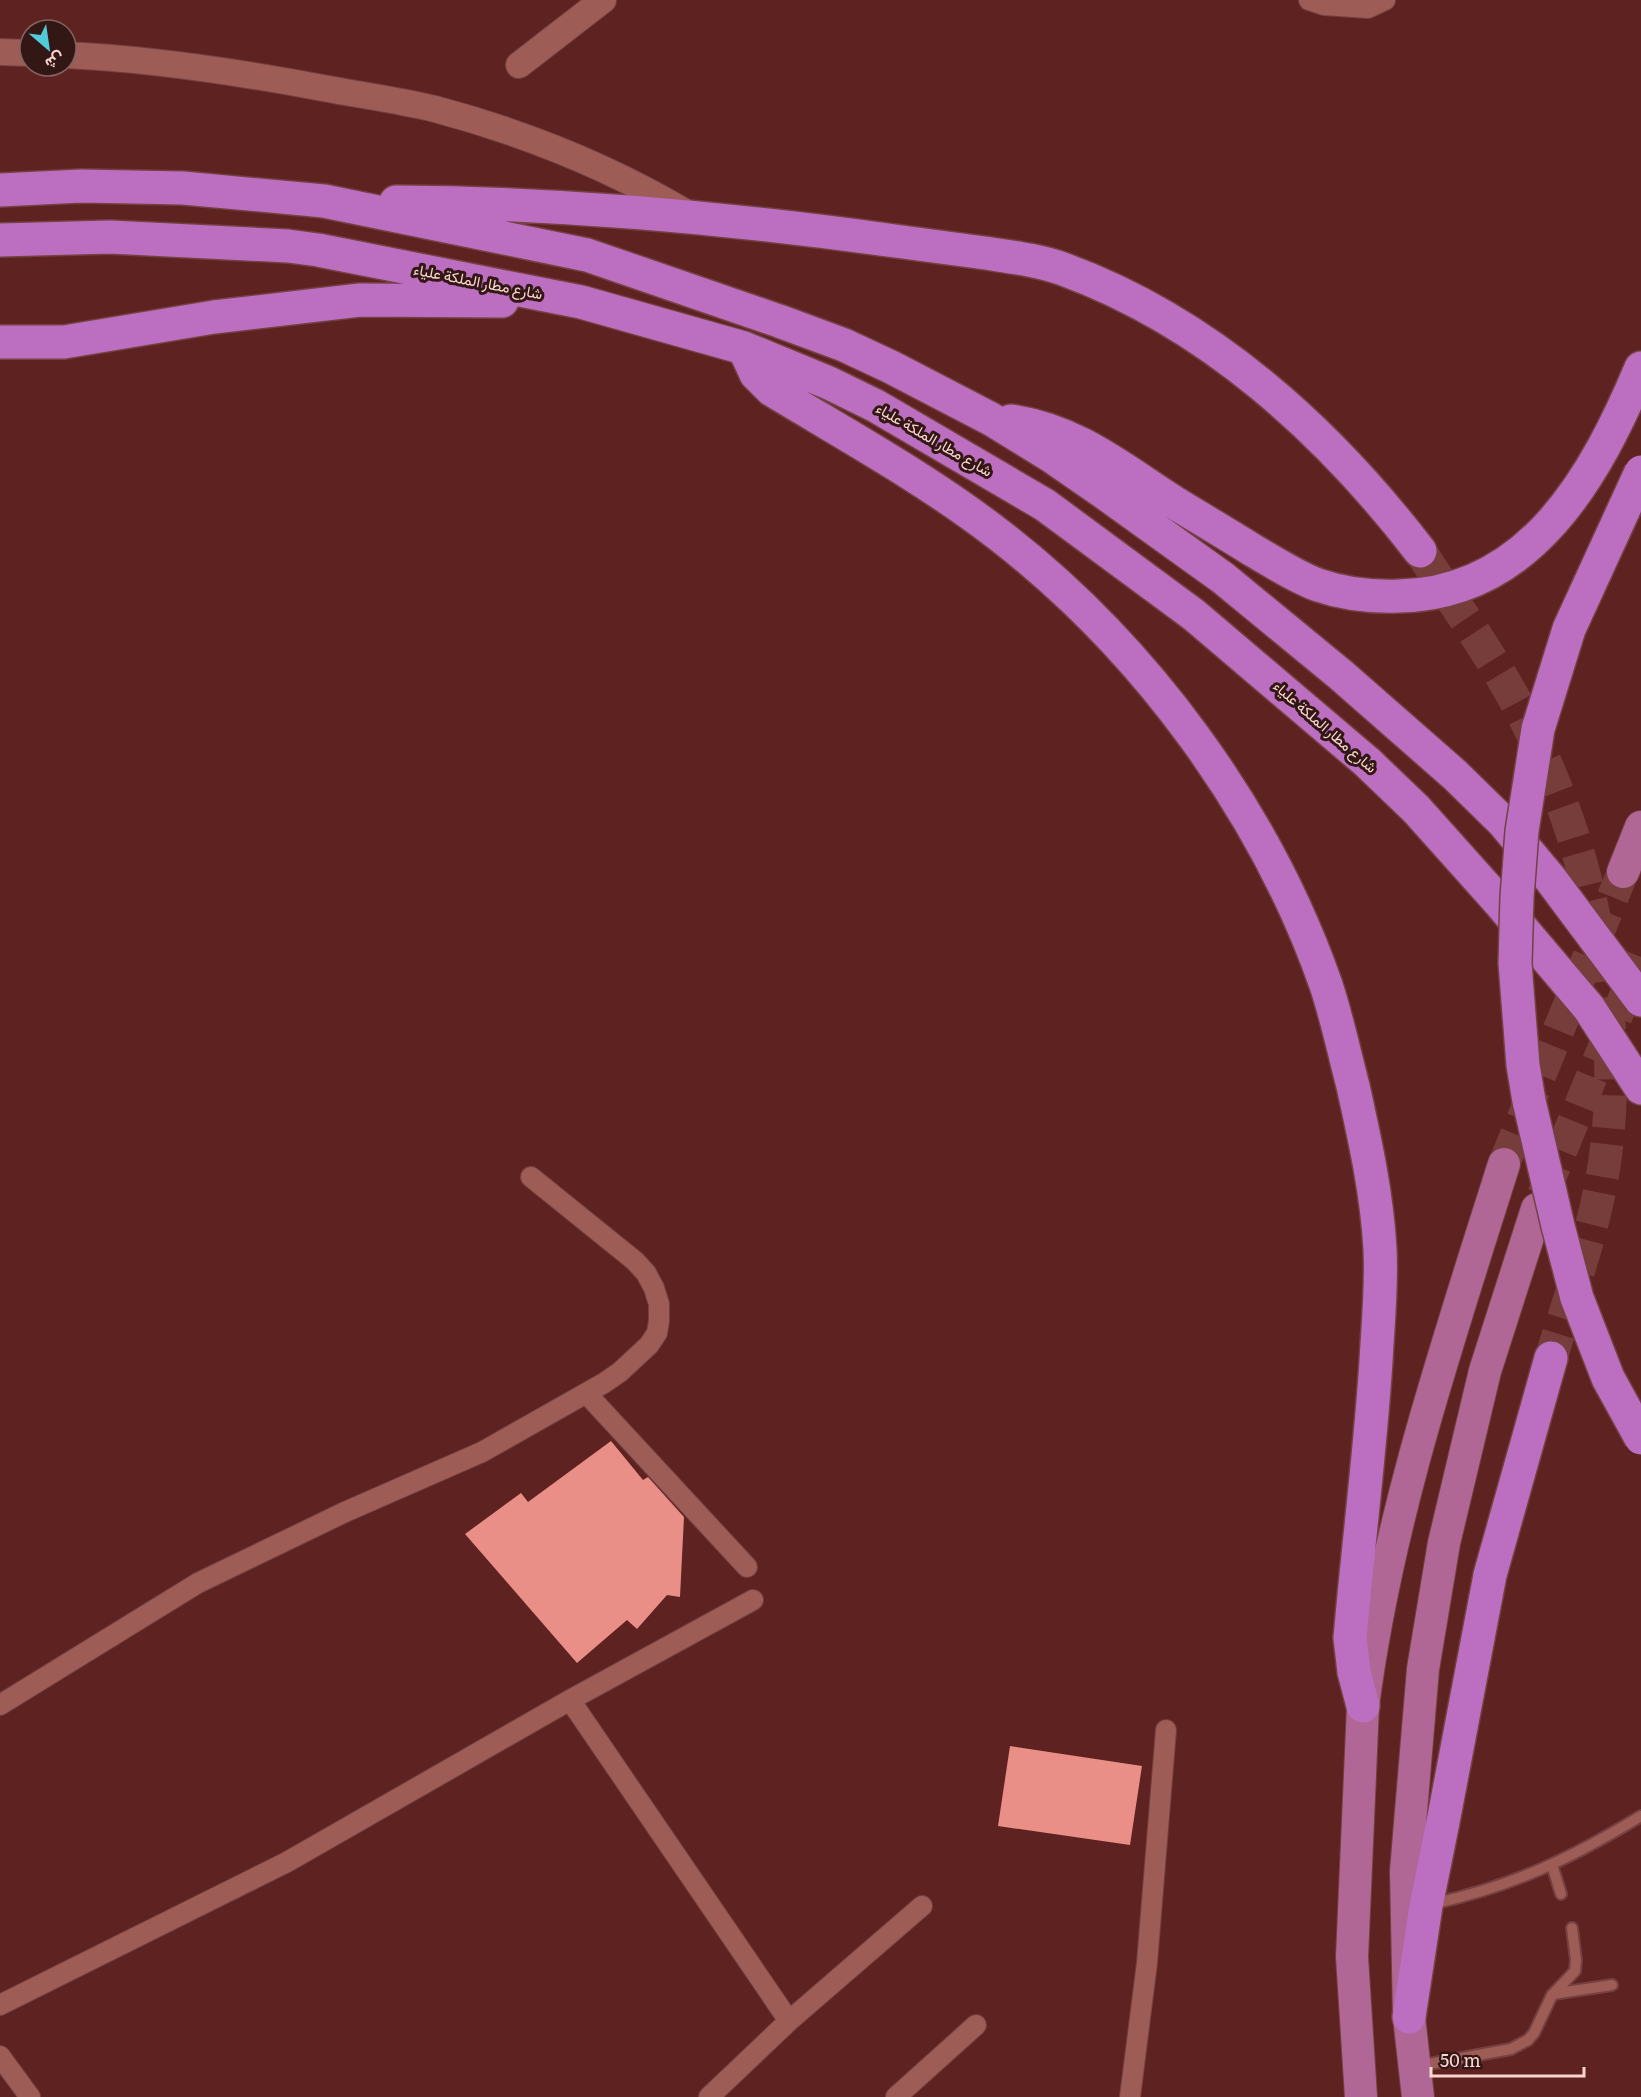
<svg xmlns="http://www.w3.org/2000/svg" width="1641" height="2097" viewBox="0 0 1641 2097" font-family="Literata,Vazirmatn,serif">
  <rect width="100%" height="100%" fill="#5e2220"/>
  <path fill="#e98f87" d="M 611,1441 L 643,1480 L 648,1477 L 684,1517 L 680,1597 L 667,1595 L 637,1629 L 627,1620 L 577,1663 L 465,1534 L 521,1493 L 528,1502 Z
    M 1010,1746 L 1142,1766 L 1130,1845 L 998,1826 Z"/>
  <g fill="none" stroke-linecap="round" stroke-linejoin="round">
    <path stroke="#763d3b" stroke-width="32" stroke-dasharray="32 16" stroke-linecap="butt" d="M 1504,1164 L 1623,872
      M 1543,1195 L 1641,957"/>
    <path stroke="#763d3b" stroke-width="33" stroke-dasharray="33 16" stroke-linecap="butt" d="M 1420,551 C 1457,608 1498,664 1528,725 C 1593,854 1626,1022 1604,1166 C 1594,1232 1570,1295 1551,1358"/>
    <defs>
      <path id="service" d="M 1552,1865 L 1561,1894
        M 1432,1904 C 1513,1886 1570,1859 1641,1816
        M 1553,1994 L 1612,1985
        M 1418,2066 L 1511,2049 L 1528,2040 L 1534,2033 L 1552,1995 L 1575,1971 L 1576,1960 L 1572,1928"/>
      <path id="minor" d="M 1309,0 L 1324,5 L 1368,8 L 1385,0
        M 586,1393 L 747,1567
        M 570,1700 L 789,2021
        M 0,1705 L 198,1583 L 345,1512 L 482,1452 L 604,1383 L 620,1372 L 649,1345 L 657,1333 L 659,1321 L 659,1304 L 654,1288 L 646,1273 L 635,1261 L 531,1177
        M 0,2005 L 287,1862 L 570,1700 L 753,1600
        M 0,2056 L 30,2097
        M 709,2097 L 789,2021 L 922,1906
        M 896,2097 L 976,2025
        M 1130,2097 L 1147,1963 L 1166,1730"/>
      <path id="tertiary" d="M 0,52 L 30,53
        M 66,55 C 152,59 238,72 323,88 C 360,95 398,100 435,109 C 525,133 610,167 690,215
        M 519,65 L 603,0"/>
      <path id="primary" d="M 1623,872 L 1641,827
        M 1361,2097 L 1352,1957 L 1363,1706 C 1387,1520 1448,1342 1504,1164
        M 1418,2097 L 1409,2017 L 1406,1871 L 1423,1669 L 1444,1543 L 1485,1371 L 1537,1209"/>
      <path id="motorway" d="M 0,190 L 81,186 L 183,188 L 324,201 L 587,255 L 779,321 L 844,345 L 891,367 L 991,419 L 1051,456 L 1106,494 L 1223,578 L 1341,675 L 1455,775 L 1503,822 L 1549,877 L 1641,1000
        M 396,202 C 563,203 730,218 895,241 C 925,245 955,249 985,253 C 1011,257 1038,260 1063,269 C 1208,322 1327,430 1420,551
        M 0,240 L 110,237 L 288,246 L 318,250 L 581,302 L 744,348 L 829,383 L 876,406 L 1045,505 L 1194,615 L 1367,762 L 1416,809 L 1501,904 L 1589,1008 L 1641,1088
        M 0,342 L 64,342 L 214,317 L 360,300 L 502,301
        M 744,348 L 756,374 L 772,390 C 848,436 928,480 999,535 C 1145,648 1265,811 1326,985 C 1337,1018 1344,1052 1353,1086 C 1365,1140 1377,1194 1380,1249 C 1382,1286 1378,1324 1376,1361 C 1370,1454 1358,1546 1350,1638 L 1354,1672 L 1363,1706
        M 1011,421 C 1079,431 1124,471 1180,506 C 1205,521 1230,536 1254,551 C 1275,563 1296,577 1318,585 C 1344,594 1372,597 1399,596 C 1531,594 1596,475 1641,368
        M 1409,2017 L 1426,1906 L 1443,1822 L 1490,1575 L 1551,1358"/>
    </defs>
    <use href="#service" stroke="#744040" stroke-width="14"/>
    <use href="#minor" stroke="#744040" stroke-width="22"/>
    <use href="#tertiary" stroke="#744040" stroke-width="28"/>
    <use href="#primary" stroke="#744040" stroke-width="34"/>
    <use href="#motorway" stroke="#744040" stroke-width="36"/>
    <use href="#service" stroke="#9e5c57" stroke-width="10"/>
    <use href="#minor" stroke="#9e5c57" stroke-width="20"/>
    <use href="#tertiary" stroke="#9e5c57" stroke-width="26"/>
    <use href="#primary" stroke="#b06796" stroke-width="32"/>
    <use href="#motorway" stroke="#bc6ec0" stroke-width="33"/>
    <defs>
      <path id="motorway-bridge" d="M 1641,472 L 1569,629 L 1538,729 L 1522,831 L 1517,897 L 1515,963 L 1523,1065 L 1529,1101 L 1558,1226 L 1577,1298 L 1608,1378 L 1641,1438"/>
    </defs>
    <use href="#motorway-bridge" stroke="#744040" stroke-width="36" stroke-linecap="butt"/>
    <use href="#motorway-bridge" stroke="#bc6ec0" stroke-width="33"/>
  </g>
  <g text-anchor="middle" stroke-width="6" stroke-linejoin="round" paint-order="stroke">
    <g font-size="15" fill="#fbd5d1" stroke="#321715">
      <text transform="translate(478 282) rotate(11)" y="5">شارع مطار الملكة علياء</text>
      <text transform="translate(934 440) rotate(30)" y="5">شارع مطار الملكة علياء</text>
      <text transform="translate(1325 727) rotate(41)" y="5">شارع مطار الملكة علياء</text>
    </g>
  </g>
  <g transform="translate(48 48) rotate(151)"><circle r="28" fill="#321715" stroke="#826360" stroke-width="1.5"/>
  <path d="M0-4.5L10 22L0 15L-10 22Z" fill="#52cbd8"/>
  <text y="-9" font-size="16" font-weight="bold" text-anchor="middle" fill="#fbd5d1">ش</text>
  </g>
  <path d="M1431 2067v9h153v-9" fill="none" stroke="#fbd5d1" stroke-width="3"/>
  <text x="1440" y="2067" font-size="18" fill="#fbd5d1" stroke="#321715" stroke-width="4.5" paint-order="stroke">50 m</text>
</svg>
